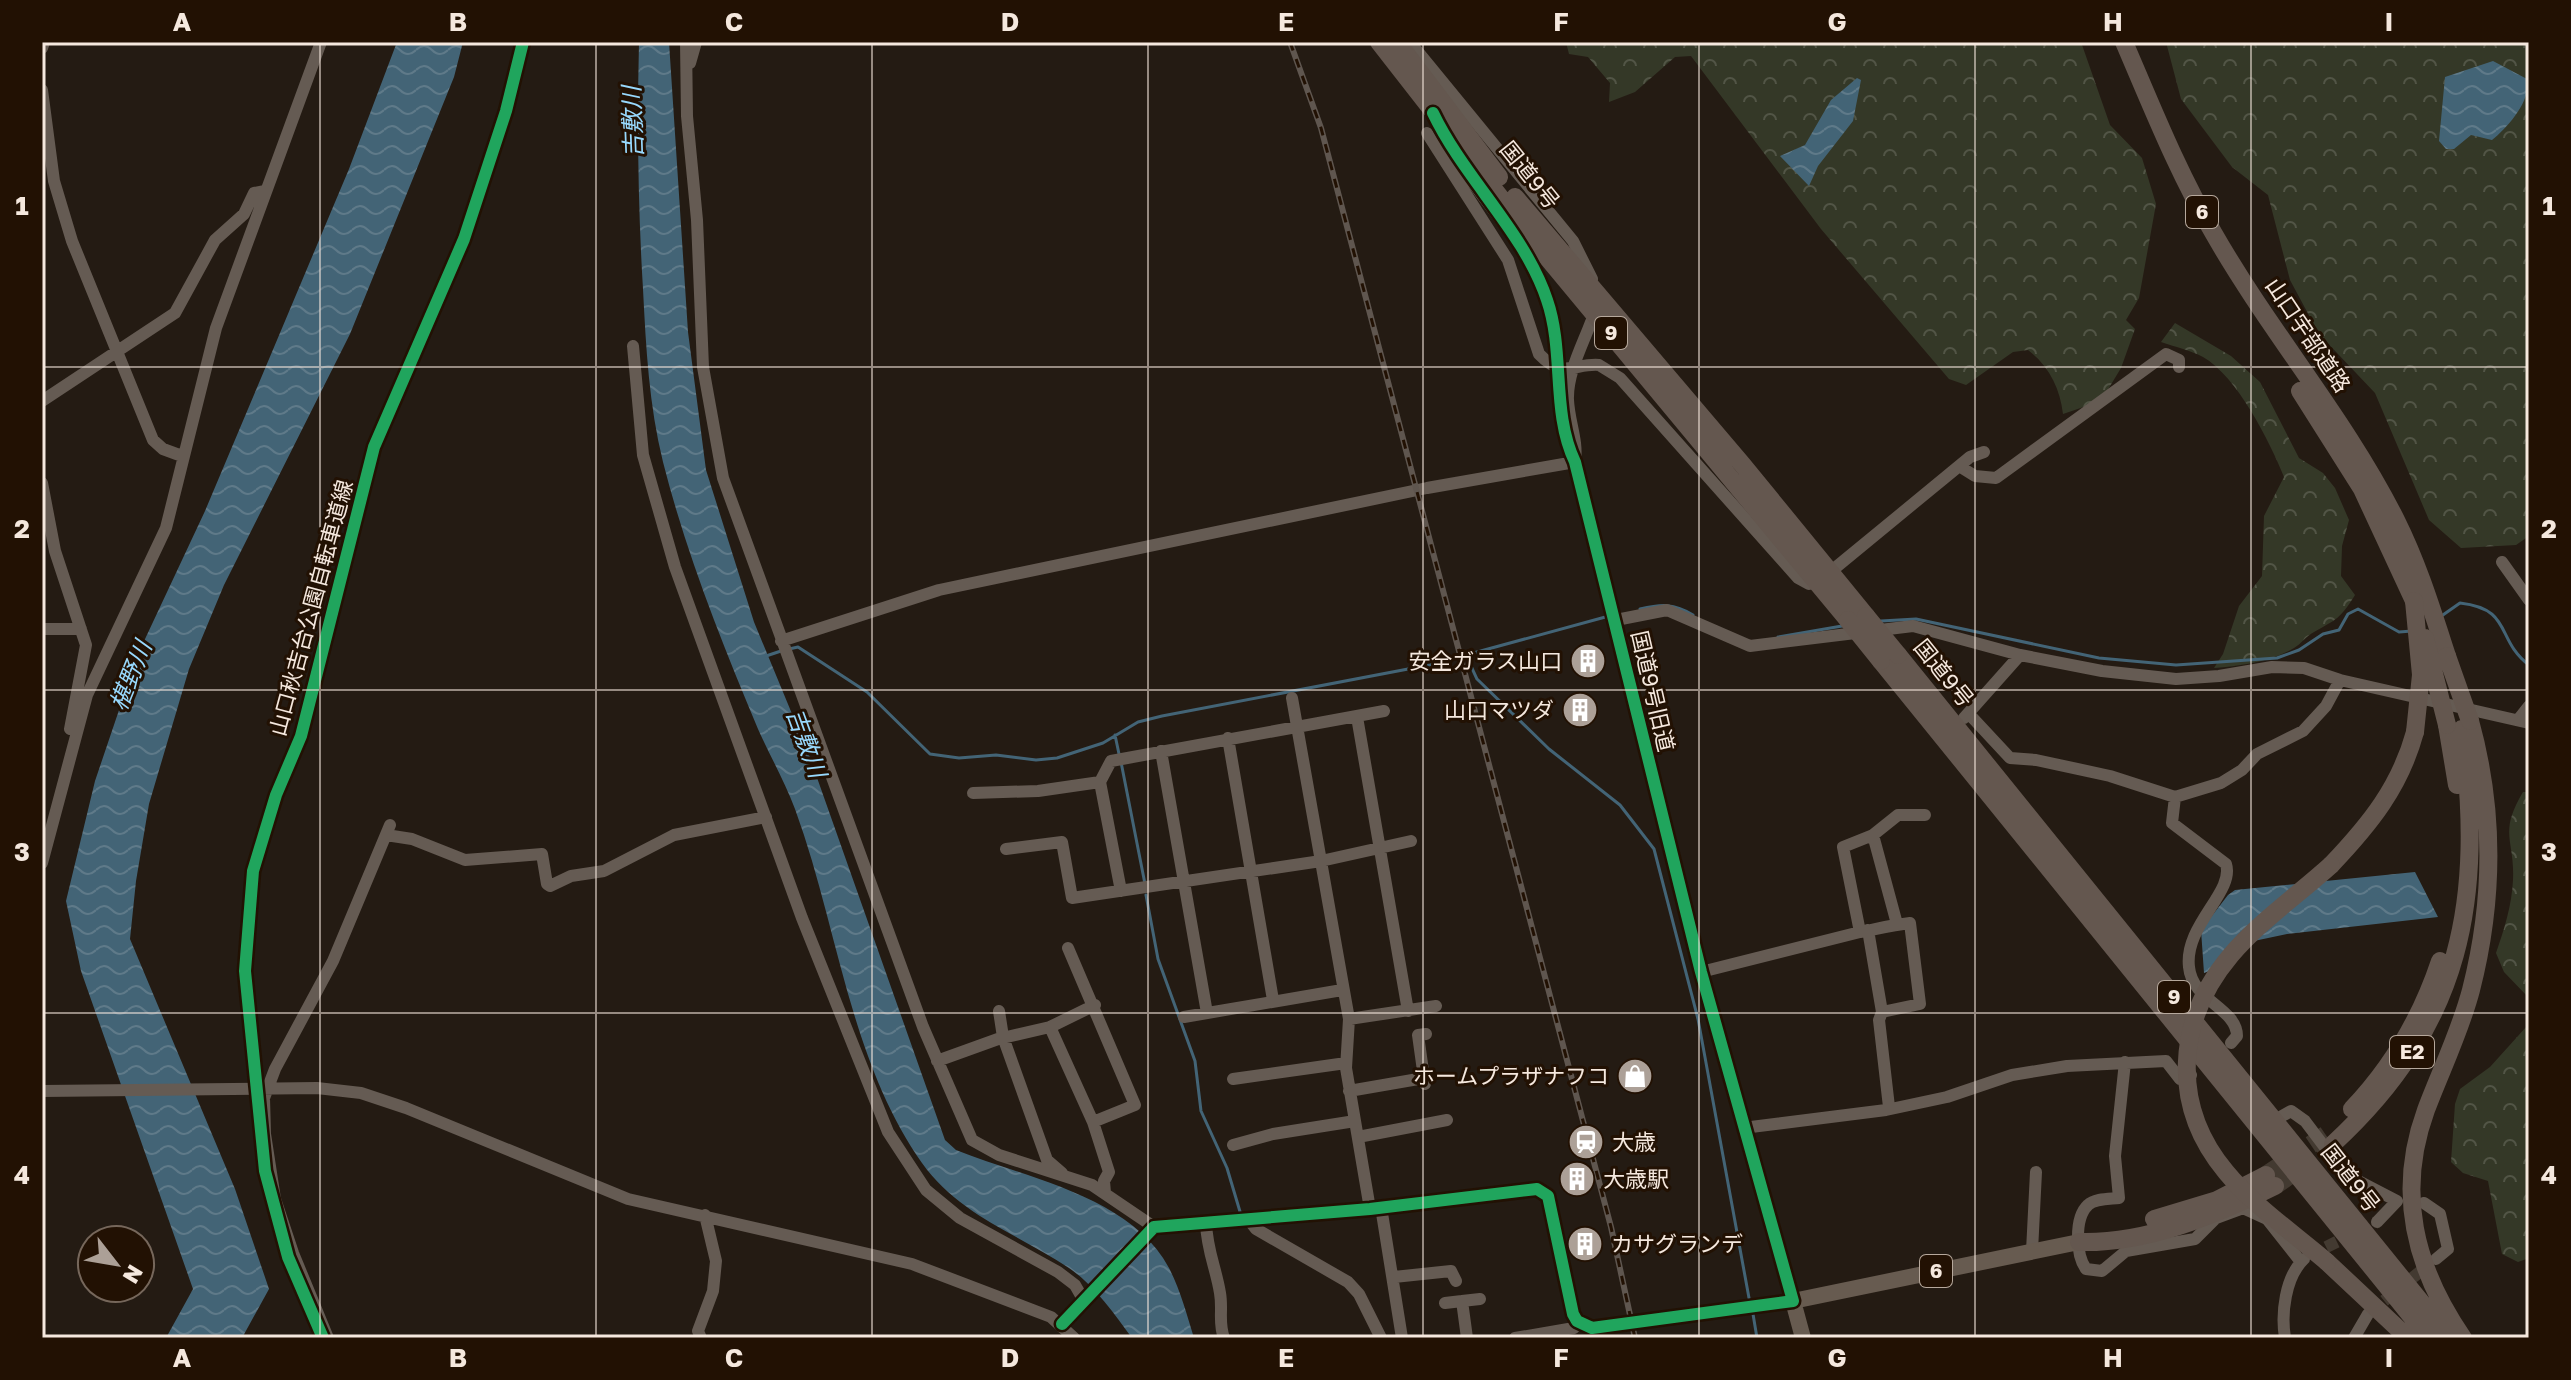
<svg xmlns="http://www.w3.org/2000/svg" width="2571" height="1380" viewBox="0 0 2571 1380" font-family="'Golos Text','Noto Sans JP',sans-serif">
  <defs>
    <pattern id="forest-crowns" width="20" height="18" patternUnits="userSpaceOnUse" patternTransform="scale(2)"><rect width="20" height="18" fill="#343827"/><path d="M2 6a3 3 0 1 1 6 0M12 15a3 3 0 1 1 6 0" fill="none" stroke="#525546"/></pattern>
    <pattern id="water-waves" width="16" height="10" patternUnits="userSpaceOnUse" patternTransform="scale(2)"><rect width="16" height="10" fill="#436476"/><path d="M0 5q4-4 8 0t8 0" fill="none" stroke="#5f7a89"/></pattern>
  </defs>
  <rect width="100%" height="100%" fill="#241b13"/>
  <path fill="url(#forest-crowns)" d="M 1566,42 L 2081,42 L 2110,125 L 2142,158 L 2156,204 L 2139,298 L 2126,320 L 2135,329 L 2121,368 L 2101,401 L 2063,414 C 2060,388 2049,366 2028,350 L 2013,352 L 1966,385 L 1949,379 L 1821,229 L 1691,56 L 1675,57 L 1635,92 L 1609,102 L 1610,83 L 1588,57 L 1569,54 Z
    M 2166,42 L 2529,42 L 2529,536 L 2516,545 L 2461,548 L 2429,520 L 2375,393 L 2319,334 L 2290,280 L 2268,195 L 2232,167 L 2181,99 Z
    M 2175,323 L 2231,356 L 2260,382 L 2299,458 L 2323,473 L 2335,488 L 2349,520 L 2342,546 L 2341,576 L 2355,595 C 2340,619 2337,619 2314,632 C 2306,636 2301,644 2294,648 C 2271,662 2240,666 2214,668 L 2223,654 L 2239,606 L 2262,576 L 2264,516 L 2284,477 C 2270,442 2237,376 2203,357 C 2190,350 2175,347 2161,342 Z
    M 2523,792 L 2529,792 L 2529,998 L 2504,972 L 2496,953 C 2504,930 2512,905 2513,880 C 2515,839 2498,834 2523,792 Z
    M 2529,1019 L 2529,1258 L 2518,1262 L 2502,1254 L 2488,1181 L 2463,1173 L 2451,1162 L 2455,1104 L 2460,1089 L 2490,1067 L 2527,1026 Z"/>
  <path fill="url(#water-waves)" d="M 397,42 L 463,42 L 454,77 L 350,334 L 224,585 L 189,669 L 149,804 L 136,881 L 130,939 L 235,1189 L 269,1289 L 242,1338 L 166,1338 L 193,1289 L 81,971 L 66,901 L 95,781 L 138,654 L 205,511 L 349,169 Z
    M 639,42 L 669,42 L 688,332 L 706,470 L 754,622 L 809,755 L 945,1140 L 956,1150 C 1025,1178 1131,1196 1169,1268 C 1180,1289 1187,1315 1194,1338 L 1132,1338 C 1114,1313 1094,1285 1069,1268 C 1018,1234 959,1215 922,1163 C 849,1059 838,926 795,809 C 785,782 770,756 758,729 C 722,643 686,553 663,462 C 649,405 646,348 643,289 C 638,207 637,125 639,42 Z
    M 2493,61 L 2527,79 C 2532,100 2508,127 2492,140 L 2471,135 L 2454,149 L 2446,149 L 2439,141 L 2445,77 Z
    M 1857,78 L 1861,80 L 1853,121 L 1818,166 L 1809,186 L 1780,156 L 1805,145 L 1831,100 Z
    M 2415,872 L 2438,917 L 2287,934 L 2235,945 L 2215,969 L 2204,973 L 2201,930 L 2228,895 L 2235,890 Z"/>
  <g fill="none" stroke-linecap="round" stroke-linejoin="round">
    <path stroke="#436476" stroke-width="3" d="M 1640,609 C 1661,604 1674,603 1693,615
      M 1609,616 L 1466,655 L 1477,679 L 1549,749 L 1620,805 L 1654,849 L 1698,1019 L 1749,1298
      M 2440,617 L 2460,603 C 2513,609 2495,639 2529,665
      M 1881,621 L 1916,619 L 2099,658 L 2176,665 L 2277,658 L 2299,650 L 2323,634 L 2339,630 L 2348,614 L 2358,609 L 2399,632 L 2412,631
      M 1778,637 L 1842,626
      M 789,649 L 798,647 L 867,692 L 930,754 L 959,758 L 996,755 L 1036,760 L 1057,758 L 1103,743 L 1138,722 L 1162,716 L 1450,661
      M 766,656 L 781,651
      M 1115,735 L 1119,754
      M 1121,762 L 1145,884
      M 1146,895 L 1158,959 L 1195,1061 L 1201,1111 L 1227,1168 L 1241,1215
      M 1753,1314 L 1757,1338"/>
    <path stroke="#433a31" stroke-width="12" stroke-dasharray="12 6" stroke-linecap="butt" d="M 2310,1255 L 2377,1222
      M 2370,1312 L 2431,1263"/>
    <path stroke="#433a31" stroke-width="18" stroke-dasharray="18 9" stroke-linecap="butt" d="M 2266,1175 L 2328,1133
      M 2275,1186 L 2333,1144"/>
    <path stroke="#655b53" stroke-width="12" d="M 686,42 L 687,116 L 697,220 L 703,367 L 723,478 L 923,1027 L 972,1140 L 999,1155 L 1092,1185 L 1154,1227
      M 1410,42 L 1573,241 L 1592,279
      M 42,48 L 44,42
      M 690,63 L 696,42
      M 42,90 L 54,181 L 72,241 L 153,440 L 163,449 L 182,456
      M 1427,133 L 1508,260 L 1539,354 C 1564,380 1574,363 1599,365 L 1620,378 L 1798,578 L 1809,584 L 1818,582 L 1970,457 L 1984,452
      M 633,346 L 643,455 L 675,567 L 802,918 L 888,1132 L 926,1190 L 960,1218 L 1058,1272 L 1075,1285 L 1083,1299
      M 42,401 L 175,313 L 215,240 L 244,214 L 254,193 L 265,191
      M 1575,462 C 1578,440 1569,422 1568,400 C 1567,374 1582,346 1591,322
      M 1959,466 L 1975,476 L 1996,478 L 2166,354 L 2179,360 L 2179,367
      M 42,483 L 55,551 L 86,645 L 70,729
      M 2502,562 L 2529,600
      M 1616,620 L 1667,610 L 1750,646 L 1913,626 L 2020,655 L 2102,671 L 2176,679 L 2219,676 L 2272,667 L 2304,668 L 2340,680 L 2529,723
      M 42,629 L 81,629
      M 781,641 L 939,590 L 1427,488 L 1575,462
      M 1292,698 L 1349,1019 L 1346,1068 L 1370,1209
      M 1969,714 L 2010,758 L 2036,760 L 2110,776 L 2175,797 L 2221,783 L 2242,770 L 2257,754 L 2303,731 L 2326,706 L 2340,680
      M 1357,717 L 1408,1011
      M 1964,718 L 2020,655
      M 2518,720 L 2529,706
      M 1228,738 L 1273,1000
      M 1161,751 L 1207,1013
      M 1100,782 L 1121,891
      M 973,793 L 1038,791 L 1100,782 L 1111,761 L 1384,711
      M 2175,797 L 2172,823 L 2226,864 C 2235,892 2184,925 2189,967 C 2192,1001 2237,1008 2237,1036 L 2231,1043
      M 386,835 L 412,839 L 465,860 L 542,854 L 547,884 L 550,886 L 571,876 L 604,871 L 674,835 L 766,817
      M 1873,835 L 1897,924
      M 1006,849 L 1062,842 L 1072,898 L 1321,861 L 1411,841
      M 42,863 L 87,695 L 166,528 L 216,328 L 321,42
      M 1860,932 C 1876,929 1893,925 1910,923 L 1920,1004 L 1882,1012 L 1868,930
      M 1068,948 L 1135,1105 L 1093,1122
      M 1701,972 L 1860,932 L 1843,847 L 1873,835 L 1898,815 L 1925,815
      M 999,1011 L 1003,1037 L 1047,1160 L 1062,1173
      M 1882,1012 L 1879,1020 L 1889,1107
      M 1184,1017 L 1342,990
      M 1349,1019 L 1436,1006
      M 1050,1027 L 1095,1005
      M 937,1061 L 998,1039 L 1050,1027 L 1093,1122 L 1109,1172 L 1104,1181 L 1105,1193
      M 2125,1062 L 2115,1156 L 2119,1198 C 2110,1199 2095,1198 2088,1205 C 2074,1218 2076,1255 2086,1269 L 2102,1271 L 2126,1251 L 2195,1239 L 2216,1218 L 2243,1208 L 2267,1219 L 2301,1262
      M 1424,1078 L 1418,1035 L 1426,1034
      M 1233,1079 L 1346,1063
      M 42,1091 L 317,1088 L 361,1093 L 406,1108 L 628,1199 L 912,1264 L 1051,1317 L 1074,1338
      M 1349,1091 L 1424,1078 L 1425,1084
      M 2268,1124 L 2291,1111 L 2305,1121 L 2345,1174 L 2397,1201 L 2377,1222
      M 1743,1128 L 1886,1110 L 1947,1097 L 2012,1075 L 2067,1066 L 2166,1061 L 2180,1079 L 2191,1075
      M 1358,1137 L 1447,1120
      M 1233,1145 L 1273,1134 L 1355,1121
      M 2424,1203 L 2440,1214 L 2448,1249 L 2436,1259
      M 1381,1207 L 1402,1338
      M 1249,1220 L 1256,1229 L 1348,1282 L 1359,1294 L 1381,1338
      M 1206,1223 C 1207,1251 1216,1268 1220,1293 C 1223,1310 1218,1322 1224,1338
      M 2032,1251 L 2036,1172
      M 1394,1277 L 1451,1271 L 1456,1281
      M 1445,1303 L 1462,1301
      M 1062,1324 L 1154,1227 L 1370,1209 L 1537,1189 L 1548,1196 L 1573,1314 L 1577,1321 L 1592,1328 L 1793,1301 L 1701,972 L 1575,462 C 1551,412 1565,352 1547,301 C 1527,238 1472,194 1444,136
      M 328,1338 L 293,1253 L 275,1199 L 265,1134 L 264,1098 L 275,1069 L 333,961 L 390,825
      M 701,1338 L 698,1331 L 713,1291 L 716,1261 L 705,1215
      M 1467,1338 L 1462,1301 L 1480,1299
      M 1515,1338 L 1574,1328
      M 2285,1338 C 2281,1314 2285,1277 2304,1259
      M 2354,1338 L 2368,1314"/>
    <path stroke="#675b50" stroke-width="16" d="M 1803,1338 L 1793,1301 L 2079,1242"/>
    <path stroke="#64574f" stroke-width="18" d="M 1379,42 L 1546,256 L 1848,620
      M 1397,42 L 1499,177
      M 2124,42 C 2152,107 2178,173 2214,234 C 2270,332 2346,420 2396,520 C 2418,564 2432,610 2447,656
      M 1515,197 L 1742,464 L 1866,616
      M 2300,391 L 2362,489 L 2414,601
      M 1898,655 L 2450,1338
      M 1881,661 L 2429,1338
      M 2447,725 L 2457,785
      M 2331,865 C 2370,824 2400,787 2415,732
      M 2352,1109 C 2392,1067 2422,1015 2440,961
      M 2333,1144 C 2464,1023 2484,899 2462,729
      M 2154,1219 L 2217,1200 L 2266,1175
      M 2079,1242 C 2146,1244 2216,1215 2275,1186
      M 2327,1262 L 2408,1338
      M 2463,1338 C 2414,1267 2396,1192 2426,1110 C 2441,1070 2460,1032 2471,990 C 2494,900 2495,811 2470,721"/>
    <defs>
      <path id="rail" d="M 1290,42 L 1321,128 L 1611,1227 L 1635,1338"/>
    </defs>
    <use href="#rail" stroke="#5f564f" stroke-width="6"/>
    <use href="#rail" stroke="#221103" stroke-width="3" stroke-dasharray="9" stroke-linecap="butt"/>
    <path stroke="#64574f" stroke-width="18" d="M 2414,601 L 2421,675 L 2415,732
      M 1866,616 L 1898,655
      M 1848,620 L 1881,661
      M 2425,638 L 2447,725
      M 2447,656 L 2470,721
      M 2327,1262 C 2293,1233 2254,1206 2226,1172 C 2170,1105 2176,1020 2231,955 C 2259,922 2299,894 2331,865"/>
    <defs>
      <path id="cycleway" d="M 1062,1324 L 1154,1227 L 1370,1209 L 1537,1189 L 1548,1196 L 1573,1314 L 1577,1321 L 1592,1328 L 1793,1301 L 1701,972 L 1575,462 C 1551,412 1565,352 1547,300 C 1525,233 1464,178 1433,113
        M 323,1338 L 288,1257 L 265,1171 L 245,971 L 253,871 L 276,795 L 301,736 L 374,447 L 464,239 L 506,111 L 523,42"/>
    </defs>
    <use href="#cycleway" stroke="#221103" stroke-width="17"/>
    <use href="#cycleway" stroke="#20a55d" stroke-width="12"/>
  </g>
  <path fill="none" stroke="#f5e8de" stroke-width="2" stroke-opacity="0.55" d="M 320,42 L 320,1338M 596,42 L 596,1338M 872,42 L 872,1338M 1148,42 L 1148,1338M 1423,42 L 1423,1338M 1699,42 L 1699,1338M 1975,42 L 1975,1338M 2251,42 L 2251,1338M 42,367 L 2529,367M 42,690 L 2529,690M 42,1013 L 2529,1013"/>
  <defs>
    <symbol id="building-disc" viewBox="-11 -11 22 22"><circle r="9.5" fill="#aca097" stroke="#221103"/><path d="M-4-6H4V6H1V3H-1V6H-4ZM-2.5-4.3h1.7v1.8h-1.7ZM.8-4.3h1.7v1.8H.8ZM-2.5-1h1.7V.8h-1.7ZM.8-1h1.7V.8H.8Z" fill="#fff"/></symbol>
    <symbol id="shop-disc" viewBox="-11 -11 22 22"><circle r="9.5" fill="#aca097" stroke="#221103"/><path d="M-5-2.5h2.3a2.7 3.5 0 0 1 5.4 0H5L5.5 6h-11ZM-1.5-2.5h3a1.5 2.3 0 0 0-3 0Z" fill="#fff"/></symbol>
    <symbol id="station-disc" viewBox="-11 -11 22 22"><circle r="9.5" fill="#aca097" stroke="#221103"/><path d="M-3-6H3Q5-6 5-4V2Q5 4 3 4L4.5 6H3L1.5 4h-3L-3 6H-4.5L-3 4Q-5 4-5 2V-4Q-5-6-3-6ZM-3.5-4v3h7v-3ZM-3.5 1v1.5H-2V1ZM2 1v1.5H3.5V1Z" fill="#fff"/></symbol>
  </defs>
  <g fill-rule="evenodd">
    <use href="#building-disc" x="1568" y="641" width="40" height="40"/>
    <use href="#building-disc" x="1560" y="690" width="40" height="40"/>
    <use href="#shop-disc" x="1615" y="1056" width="40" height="40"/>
    <use href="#station-disc" x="1566" y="1122" width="40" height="40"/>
    <use href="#building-disc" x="1557" y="1159" width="40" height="40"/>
    <use href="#building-disc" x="1565" y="1224" width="40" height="40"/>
  </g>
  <g text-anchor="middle" stroke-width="6" stroke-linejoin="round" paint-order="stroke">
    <g fill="#221103" stroke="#b6a89c" stroke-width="2">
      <rect x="2186" y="196" width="32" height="32" rx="6"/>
      <rect x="1595" y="317" width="32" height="32" rx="6"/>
      <rect x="2158" y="981" width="32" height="32" rx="6"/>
      <rect x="2390" y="1036" width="44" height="32" rx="6"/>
      <rect x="1920" y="1255" width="32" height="32" rx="6"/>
    </g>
    <g font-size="20" font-weight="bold" fill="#f5e8de">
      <text x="2202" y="219">6</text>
      <text x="1611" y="340">9</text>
      <text x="2174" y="1004">9</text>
      <text x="2412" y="1059">E2</text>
      <text x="1936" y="1278">6</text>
    </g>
    <g font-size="22" fill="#f5e8de" stroke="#221103">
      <text transform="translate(1530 175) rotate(51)" y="8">国道9号</text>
      <text transform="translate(2308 335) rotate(56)" y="8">山口宇部道路</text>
      <text transform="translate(311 608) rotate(-75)" y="8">山口秋吉台公園自転車道線</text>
      <text transform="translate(1944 673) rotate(51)" y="8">国道9号</text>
      <text transform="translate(1653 691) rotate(77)" y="8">国道9号旧道</text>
      <text transform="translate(2351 1178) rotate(52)" y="8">国道9号</text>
    </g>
    <g font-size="22" fill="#f5e8de" stroke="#221103" text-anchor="end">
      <text x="1562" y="669">安全ガラス山口</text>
      <text x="1554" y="718">山口マツダ</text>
      <text x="1609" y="1084">ホームプラザナフコ</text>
      <text x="1612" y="1150" text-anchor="start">大歳</text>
      <text x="1603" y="1187" text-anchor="start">大歳駅</text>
      <text x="1611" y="1252" text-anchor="start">カサグランデ</text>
    </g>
    <g font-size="24" font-style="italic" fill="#98d9fd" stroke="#221103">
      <text transform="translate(633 122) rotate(-92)" y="8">吉敷川</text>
      <text transform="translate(131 676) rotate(-68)" y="8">椹野川</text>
      <text transform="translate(806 743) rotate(70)" y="8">吉敷川</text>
    </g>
  </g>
  <rect width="2571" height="1380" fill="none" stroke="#221103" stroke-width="88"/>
  <g transform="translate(116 1264) rotate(121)"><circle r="38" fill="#221103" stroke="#76675b" stroke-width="2"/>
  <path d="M0-6L14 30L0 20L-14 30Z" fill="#aca097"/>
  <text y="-12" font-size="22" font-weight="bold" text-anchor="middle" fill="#f5e8de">N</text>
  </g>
  <rect x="44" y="44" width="2483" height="1292" fill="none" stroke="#f5e8de" stroke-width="3"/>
  <g font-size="26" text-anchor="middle" font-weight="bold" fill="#f5e8de">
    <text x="182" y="31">A</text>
    <text x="458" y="31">B</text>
    <text x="734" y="31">C</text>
    <text x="1010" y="31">D</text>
    <text x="1286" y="31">E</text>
    <text x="1561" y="31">F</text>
    <text x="1837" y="31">G</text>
    <text x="2113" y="31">H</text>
    <text x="2389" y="31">I</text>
    <text x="22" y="215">1</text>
    <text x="2549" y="215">1</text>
    <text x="22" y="538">2</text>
    <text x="2549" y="538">2</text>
    <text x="22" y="861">3</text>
    <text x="2549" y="861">3</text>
    <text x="22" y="1184">4</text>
    <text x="2549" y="1184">4</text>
    <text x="182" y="1367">A</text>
    <text x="458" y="1367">B</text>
    <text x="734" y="1367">C</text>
    <text x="1010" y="1367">D</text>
    <text x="1286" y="1367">E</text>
    <text x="1561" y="1367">F</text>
    <text x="1837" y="1367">G</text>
    <text x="2113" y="1367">H</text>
    <text x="2389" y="1367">I</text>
  </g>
</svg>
